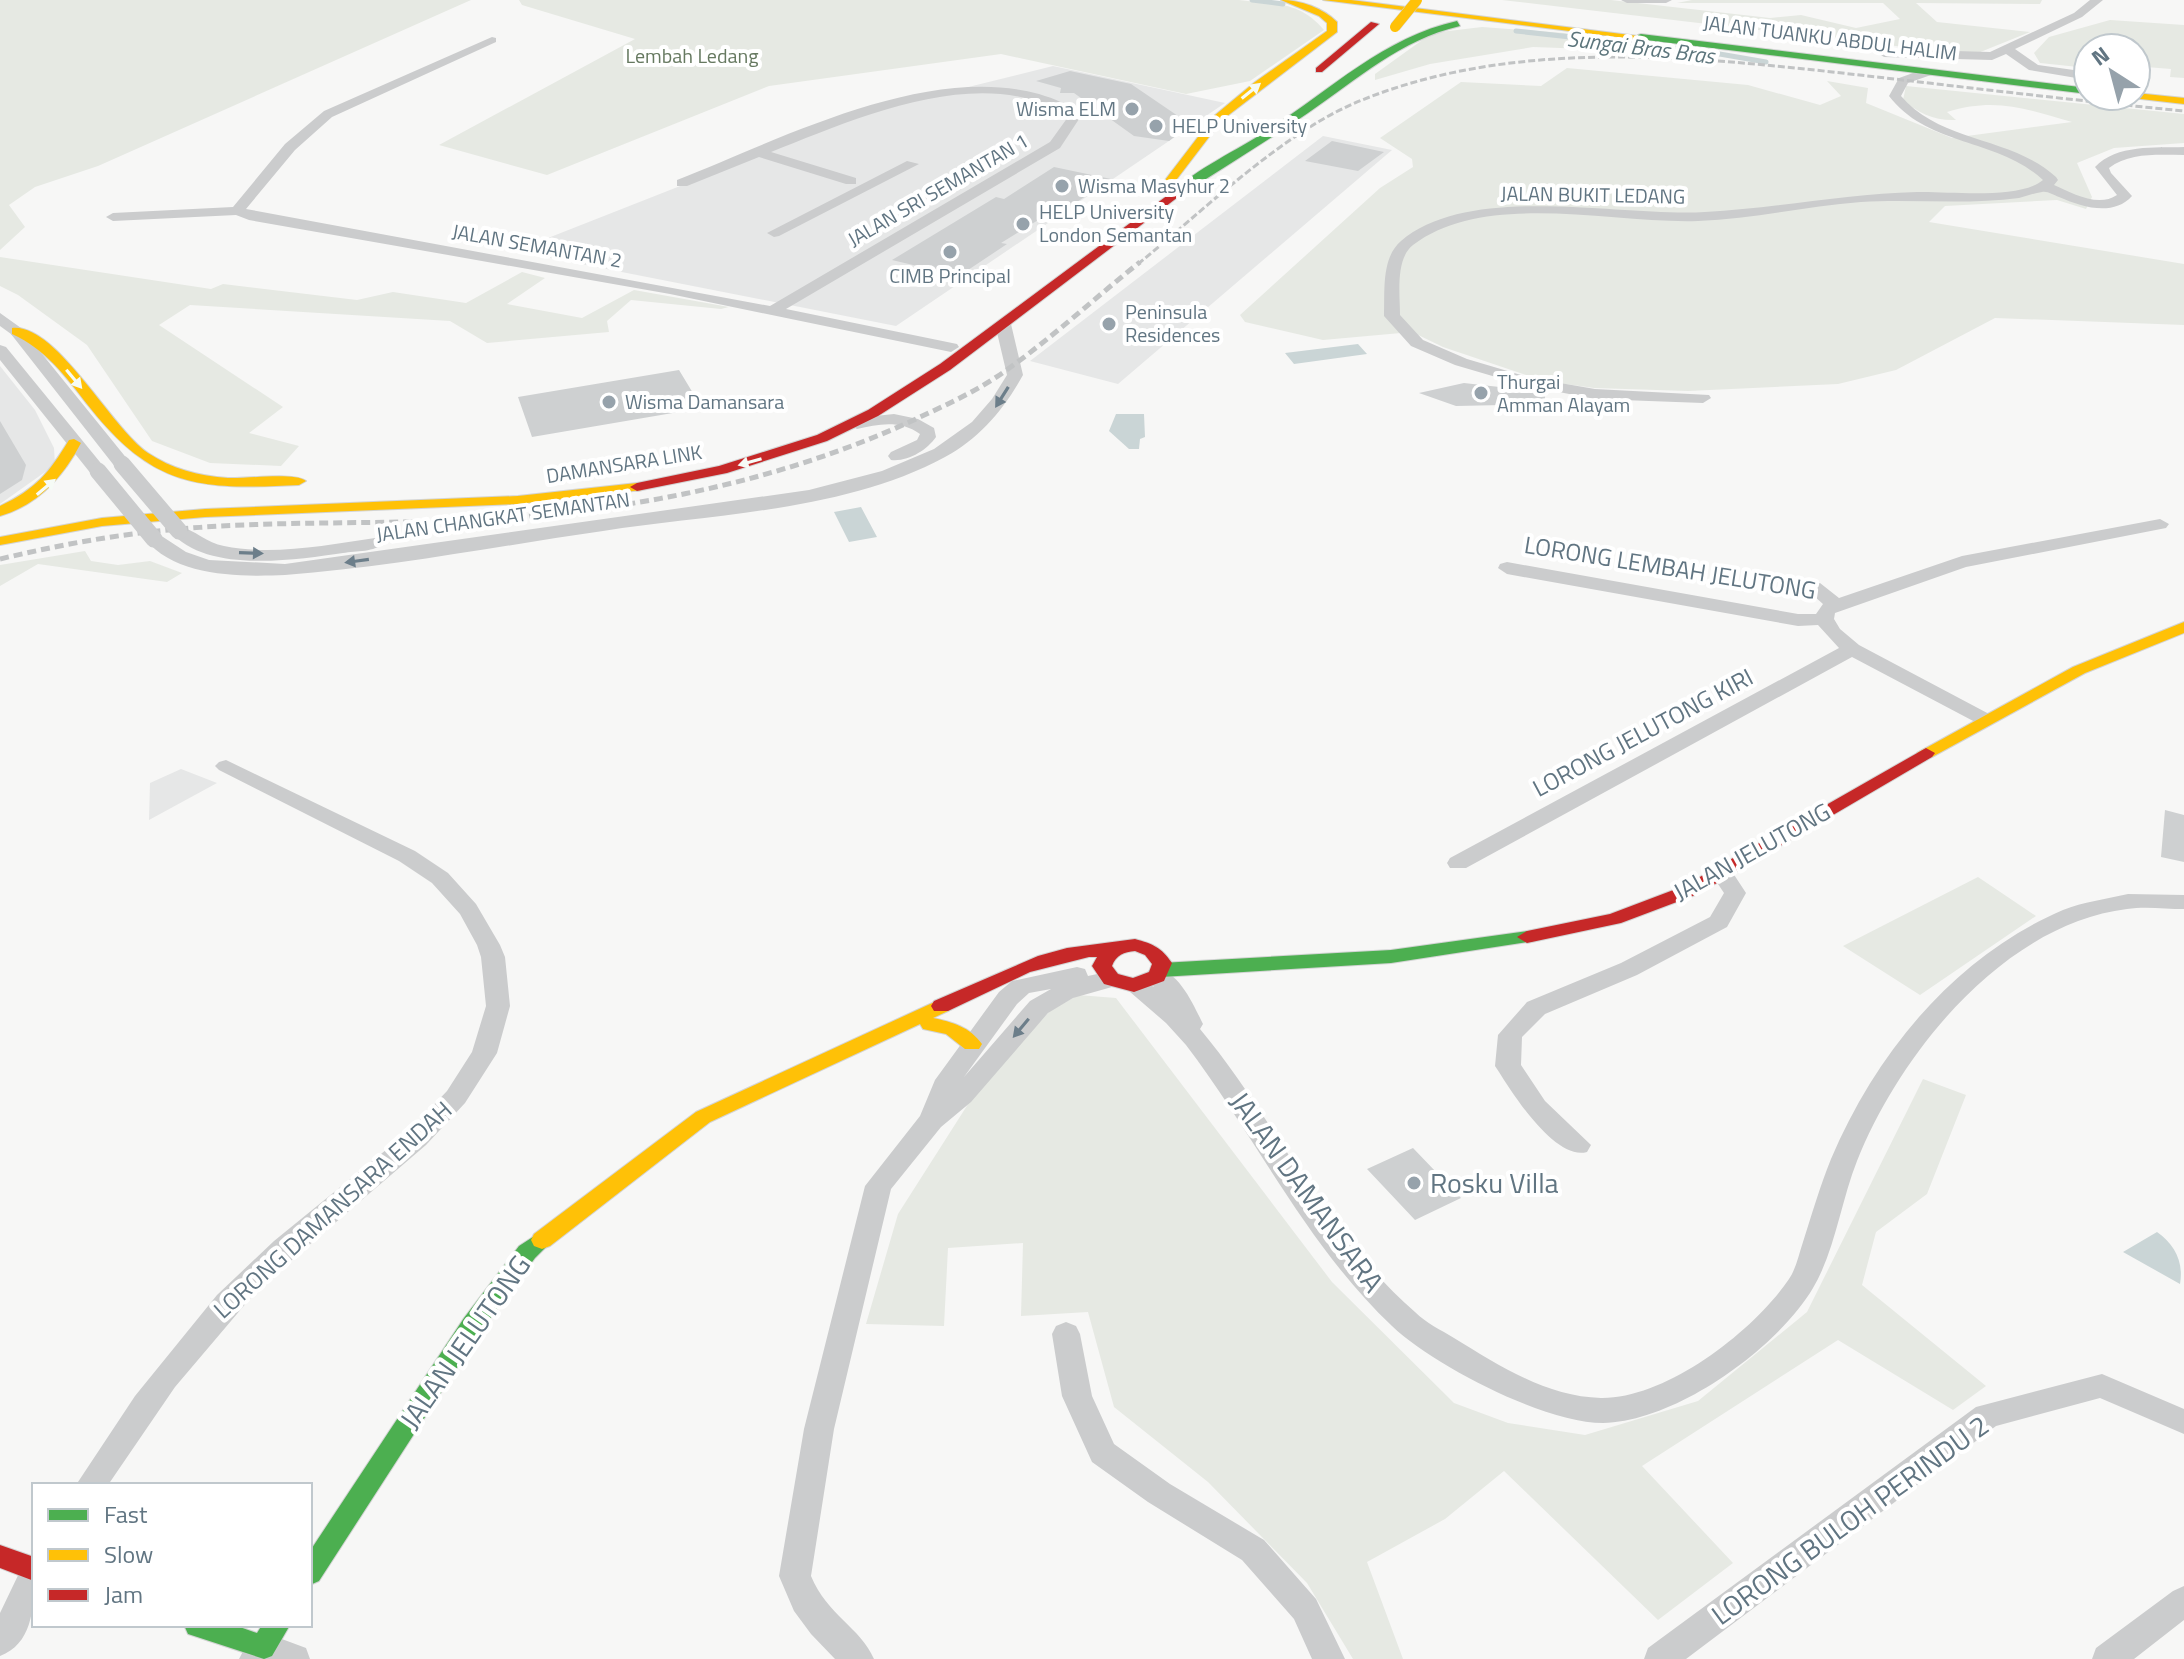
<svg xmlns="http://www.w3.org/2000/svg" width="2184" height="1659" viewBox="0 0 2184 1659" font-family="'Titillium Web',sans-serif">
  <rect width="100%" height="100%" fill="#f7f7f6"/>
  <path fill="#e6e7e7" d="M 1053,66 L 1225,103 L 896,326 L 515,251 L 871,111 Z
    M 1323,136 L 1392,150 L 1118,384 L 1030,361 Z
    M 0,366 L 35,410 L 54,448 L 55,465 L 0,504 Z
    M 181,769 L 217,783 L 149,820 L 150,783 Z"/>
  <path fill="#e6e9e3" d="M 0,0 L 471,0 L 98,166 L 35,187 L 9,205 L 25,227 L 0,250 Z
    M 519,0 L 1239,0 C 1274,4 1300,1 1324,30 L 1250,81 L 1186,94 L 1001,54 L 769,86 L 547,175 L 439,145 L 635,39 L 522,5 Z
    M 1502,0 L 1611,0 L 1770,18 L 1801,15 L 1856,28 L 1900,19 L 1883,3 L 1677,3 L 1692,0 L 2042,0 L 2040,4 L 1916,3 L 1937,22 L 2030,32 L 1973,55 Z
    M 2110,20 L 2184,25 L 2184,78 L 2170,77 L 2171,69 L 2146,67 L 2136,69 L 2136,48 L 2088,48 L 2088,68 L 2040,63 L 2034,53 L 2049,37 Z
    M 1482,27 L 1564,33 L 1622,45 L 1615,50 L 1533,47 L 1430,64 L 1375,80 L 1375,74 L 1432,33 Z
    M 1567,68 L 1748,85 L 1820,105 L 1841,96 L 1827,81 L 1868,88 L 1866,103 L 1952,138 L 2072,122 C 2026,109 1996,97 1947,112 L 1956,120 C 1935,121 1918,113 1903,100 L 1906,86 L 2184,114 L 2184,143 L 2114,148 L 2077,163 L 2092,197 L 2086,209 L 2057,200 L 1945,206 L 1929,222 L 2184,264 L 2184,325 L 1995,318 L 1896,370 L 1838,384 L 1688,391 L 1594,388 L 1544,381 L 1443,347 L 1412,332 L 1323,340 L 1245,322 L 1240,315 L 1380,188 L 1413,167 L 1412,159 L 1380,138 L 1461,82 L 1541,86 Z
    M 0,257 L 211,289 L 223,284 L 357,300 L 393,292 L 466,303 L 522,272 L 545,278 L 507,304 L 582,318 L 634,290 L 729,307 L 721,309 L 631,300 L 607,321 L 609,332 L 487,343 L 450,321 L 190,305 L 159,325 L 283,407 L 249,433 L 299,446 L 281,466 L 210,463 L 152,441 L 87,345 L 18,295 L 0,286 Z
    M 85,551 L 91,561 L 118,565 L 150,561 L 182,573 L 167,582 L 38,564 L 0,586 L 0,565 Z
    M 1978,877 L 2036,916 L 1920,995 L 1843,946 Z
    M 1078,995 L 1116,998 L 1332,1282 L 1454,1403 L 1508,1423 L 1585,1435 L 1698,1401 L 1807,1312 L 1923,1079 L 1966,1095 L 1927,1194 L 1876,1232 L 1862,1285 L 1986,1386 L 1953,1410 L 1838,1340 L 1642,1466 L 1733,1563 L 1658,1620 L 1504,1471 L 1445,1519 L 1367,1562 L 1403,1659 L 1353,1659 L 1307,1583 L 1208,1482 L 1114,1407 L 1088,1312 L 1021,1316 L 1023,1243 L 948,1248 L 944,1326 L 866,1324 L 898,1214 L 977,1090 L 1050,1011 Z"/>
  <path fill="#cad5d6" d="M 1358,344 L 1367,354 L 1294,364 L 1285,353 Z
    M 1116,414 L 1144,414 L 1145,437 L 1140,439 L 1139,449 L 1129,449 L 1109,431 Z
    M 861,507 L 877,537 L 849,542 L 834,512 Z
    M 2157,1232 C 2174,1244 2184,1261 2180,1284 L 2123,1252 Z"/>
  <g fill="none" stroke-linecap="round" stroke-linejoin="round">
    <path stroke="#cad5d6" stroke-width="5" d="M 1252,0 L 1283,4
      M 1516,31 L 1708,52 L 1766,62"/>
  </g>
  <path fill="#ced0d1" d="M 1070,71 L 1131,84 L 1178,116 L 1195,121 L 1169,141 L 1134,136 L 1074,93 L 1060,93 L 1061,88 L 1036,81 Z
    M 1332,141 L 1384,152 L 1358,171 L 1305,161 Z
    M 1054,167 L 1111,179 L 1071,206 L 1064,204 L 1001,243 L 1007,244 L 959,276 L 892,260 L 996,197 L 1004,199 Z
    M 679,370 L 702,408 L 532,437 L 518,397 Z
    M 1464,383 L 1545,392 L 1545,404 L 1456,406 L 1419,393 Z
    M 0,421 L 26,465 L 22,480 L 0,494 Z
    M 2165,810 L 2184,815 L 2184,862 L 2161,857 Z
    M 1413,1148 L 1461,1198 L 1415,1220 L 1367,1169 Z"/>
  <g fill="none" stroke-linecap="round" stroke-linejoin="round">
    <defs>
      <path id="fast" d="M 1457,21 L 1460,26 C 1400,40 1358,79 1308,113 C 1266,142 1222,168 1180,196 L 1170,194 C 1197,168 1236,151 1268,130 C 1329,91 1384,37 1457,21 Z
        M 1641,34 L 2088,88 L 2088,94 L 1638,39 L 1638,35 Z
        M 1527,931 L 1534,933 L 1537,937 L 1534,941 L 1391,963 L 1161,977 L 1151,970 L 1161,963 L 1391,950 Z
        M 542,1231 L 550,1234 L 553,1240 L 535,1258 L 480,1332 L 319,1581 L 310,1585 L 310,1551 L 464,1318 L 519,1246 Z
        M 184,1625 L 234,1625 L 257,1633 L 262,1625 L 290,1625 L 272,1656 L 264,1659 L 188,1634 Z"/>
      <path id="slow" d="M 1281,0 C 1301,0 1323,8 1337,22 L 1337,32 L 1222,120 L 1170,188 L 1162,188 L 1162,184 L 1214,116 L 1255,82 L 1327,31 L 1327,23 L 1319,16 Z
        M 1323,0 L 1351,0 L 1646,37 L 1641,40 Z
        M 2136,93 L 2184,98 L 2184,104 L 2132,98 L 2131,96 L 2136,96 Z
        M 12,328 C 56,323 111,428 148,453 C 172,469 199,476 228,478 C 246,479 295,472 306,481 L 299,485 C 198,490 153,488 87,404 C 64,374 46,350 12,334 Z
        M 74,439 L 81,443 C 63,477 38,505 0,516 L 0,506 C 36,489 49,473 69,440 Z
        M 637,483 L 642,484 L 642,490 L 518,504 L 205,517 L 102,526 L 0,545 L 0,537 L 102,518 L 205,509 L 518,496 Z
        M 2184,622 L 2184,633 L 2085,673 L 1932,757 L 1926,758 L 1917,753 L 2073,667 Z
        M 941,999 L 948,1001 L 951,1006 L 948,1011 L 933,1018 C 952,1022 970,1027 982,1044 L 979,1049 L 965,1049 L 946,1034 L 923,1029 L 920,1024 L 710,1122 L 550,1246 L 542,1249 L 534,1246 L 531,1240 L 534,1234 L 696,1112 Z"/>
      <path id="jam" d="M 1371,22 L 1379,24 L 1322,72 L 1316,72 L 1316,68 Z
        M 1172,192 L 1182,194 L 950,370 L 878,416 L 827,441 L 727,473 L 637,491 L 630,487 L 637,483 L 719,466 L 817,435 L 868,410 L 940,364 Z
        M 1926,748 L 1935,753 L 1932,757 L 1698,894 L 1621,923 L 1527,943 L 1517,937 L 1527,931 L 1610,914 L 1684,886 Z
        M 1135,939 C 1153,944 1161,947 1172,963 L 1164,981 L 1134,992 L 1104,984 L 1092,966 L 1097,957 L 1089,957 L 1030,972 L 948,1011 L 934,1011 L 931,1006 L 934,1001 L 1038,956 L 1067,948 ZM 1135,951 L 1145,955 L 1152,964 L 1149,972 L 1133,978 L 1118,974 L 1112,966 C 1116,955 1124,952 1135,951 Z
        M 0,1545 L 34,1557 L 34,1581 L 0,1568 Z"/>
    </defs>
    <use href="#fast" stroke="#d3d4d4" stroke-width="2"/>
    <use href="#slow" stroke="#d3d4d4" stroke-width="2"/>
    <use href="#jam" stroke="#d3d4d4" stroke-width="2"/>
    <path fill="#cbcccd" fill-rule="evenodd" d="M 1621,0 L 1672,0 L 1666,3 L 1627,3 Z
      M 2090,0 L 2103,0 L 2082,17 L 2015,49 L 2038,65 L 2088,72 L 2088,80 L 2029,70 L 2006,54 L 1992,60 L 1884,57 L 1878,53 L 1884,49 L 1990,52 L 2074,13 Z
      M 492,37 L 496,38 L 496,42 L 332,117 L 295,150 L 246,209 L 770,306 L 1050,142 L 1068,117 C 985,60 854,119 771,152 L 856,178 L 856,184 L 846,184 L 759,157 L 687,186 L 677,186 L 677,180 C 781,139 926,63 1039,94 C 1055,99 1069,104 1081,116 L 1060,148 L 786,309 L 957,344 L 959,347 L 951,352 L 670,294 L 249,220 L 236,215 L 113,221 L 106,217 L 113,213 L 233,207 L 285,144 L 324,111 Z
      M 1927,68 L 1931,69 L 1931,75 L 1908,83 L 1901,96 C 1941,143 2011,136 2056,177 L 2058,180 L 2054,185 C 2072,193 2098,208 2117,195 L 2095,167 C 2117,144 2155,148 2184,147 L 2184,155 C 2159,155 2130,152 2109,168 L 2111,173 L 2132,196 C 2113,217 2082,207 2059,197 C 2053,195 2048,191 2042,192 C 2034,193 2027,196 2019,198 C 1968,205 1912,199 1861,202 C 1806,206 1753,219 1698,221 C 1613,224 1485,190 1413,245 C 1395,259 1400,295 1400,315 L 1423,340 L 1467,359 L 1531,378 L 1595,389 L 1709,395 L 1711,398 L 1703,403 L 1595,399 L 1523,385 L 1455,365 L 1411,346 L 1384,316 C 1385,292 1381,258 1401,241 C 1471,182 1620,217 1705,212 C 1776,208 1846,194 1917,192 C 1949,191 2019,200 2043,180 C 1998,138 1928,147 1889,96 L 1899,78 Z
      M 907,161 L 919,164 L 779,236 L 774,237 L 767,233 Z
      M 0,313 L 21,328 L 128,460 L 131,464 L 128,468 L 116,468 L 11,334 L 0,326 Z
      M 1003,319 L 1011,324 L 1023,375 C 1004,409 980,438 945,457 C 846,511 713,514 603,531 C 498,546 392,567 285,575 C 240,577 176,577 145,539 L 148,535 L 160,535 L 186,552 L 209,560 L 285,564 L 809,490 L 882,471 L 934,449 L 972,422 L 992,399 L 1007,375 L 995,324 Z
      M 0,345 L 6,347 L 104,467 L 107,471 L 104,475 L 92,475 L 0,360 Z
      M 894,414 L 918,419 L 934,428 L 936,437 C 927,450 908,462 891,460 L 888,456 L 891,452 L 917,440 L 920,434 C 900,420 879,424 857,429 L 849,424 L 866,417 Z
      M 2160,519 L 2169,524 L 2166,528 L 1966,567 L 1835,613 L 1834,619 L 1840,629 L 1859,645 L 1991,715 L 1994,719 L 1991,723 L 1977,723 L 1852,657 L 1466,868 L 1450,868 L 1447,863 L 1450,858 L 1839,648 L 1818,625 L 1798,626 L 1507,574 L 1498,568 L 1500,564 L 1507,562 L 1798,614 L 1816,614 L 1823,604 L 1804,587 L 1806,583 L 1820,583 L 1839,598 L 1962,556 Z
      M 179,526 C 195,530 207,543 224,546 C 273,556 326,545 375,538 L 384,543 C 375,552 356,551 343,553 C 294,560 206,574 170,531 Z
      M 226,760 L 415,851 L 448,873 L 476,904 L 500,945 L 505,957 L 510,1006 L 497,1053 L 465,1103 L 426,1145 L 259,1288 L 175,1387 L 108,1485 L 76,1485 L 135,1396 L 217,1295 L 274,1241 L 408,1132 L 447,1091 L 472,1052 L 486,1006 L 481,957 L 477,945 L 460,914 L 432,883 L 399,861 L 219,770 L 215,766 L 219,762 Z
      M 1721,865 L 1729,867 L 1746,893 L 1727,927 L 1637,975 L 1545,1014 L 1522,1037 L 1521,1065 L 1545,1101 L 1591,1145 L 1587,1152 C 1556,1161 1514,1096 1499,1072 L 1495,1066 L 1498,1035 L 1527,1002 L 1621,963 L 1710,917 L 1724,893 L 1710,872 L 1713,867 Z
      M 2128,894 L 2184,895 L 2184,909 C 2166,909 2145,906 2127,909 C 2004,924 1900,1053 1857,1161 C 1841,1201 1835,1251 1813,1288 C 1777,1349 1675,1422 1603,1423 C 1545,1423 1434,1366 1392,1326 C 1307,1246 1256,1137 1186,1045 L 1166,1023 L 1122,985 L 1125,979 L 1134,977 L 1154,987 L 1145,976 L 1149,970 C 1176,963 1193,1004 1203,1024 L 1200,1029 C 1276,1120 1325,1234 1415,1312 C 1426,1323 1441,1330 1454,1338 C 1498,1365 1547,1397 1601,1398 C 1666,1399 1754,1331 1789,1279 C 1796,1269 1799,1254 1803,1242 C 1812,1214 1820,1186 1831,1159 C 1876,1053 1955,956 2063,910 C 2083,902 2106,899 2128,894 Z
      M 1077,967 L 1085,969 L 1088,976 L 1111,971 L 1119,973 L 1123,979 L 1119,985 L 1073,998 L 1048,1013 L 971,1102 L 941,1127 L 891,1189 L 834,1429 L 811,1576 C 827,1615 861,1628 874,1659 L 835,1659 L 811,1634 L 794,1611 L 779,1576 L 804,1429 L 865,1186 L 920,1116 L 935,1080 L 999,992 L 1012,981 ZM 1051,989 L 1030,1001 L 964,1077 L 1017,1004 L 1029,993 Z
      M 1066,1322 L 1076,1326 L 1080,1334 L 1092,1396 L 1114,1444 L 1170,1484 L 1264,1540 L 1316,1599 L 1345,1659 L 1312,1659 L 1294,1619 L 1242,1560 L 1148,1502 L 1092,1462 L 1062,1396 L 1052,1334 L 1056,1326 Z
      M 2102,1374 L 2184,1409 L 2184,1434 L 2100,1398 L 1996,1426 L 1686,1659 L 1644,1659 L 1648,1648 L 1976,1407 Z
      M 34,1561 C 34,1594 38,1642 0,1656 L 0,1613 L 23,1565 Z
      M 2184,1586 L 2184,1620 L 2134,1659 L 2092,1659 L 2096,1648 L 2173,1591 Z
      M 263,1632 L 306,1648 L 310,1659 L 239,1659 L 251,1636 Z"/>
    <use href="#fast" fill="#4caf50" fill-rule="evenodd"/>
    <use href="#slow" fill="#ffc107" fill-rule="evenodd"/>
    <use href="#jam" fill="#c62828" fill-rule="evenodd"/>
    <path stroke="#c1c3c4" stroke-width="3" stroke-dasharray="7 3" stroke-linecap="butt" d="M 1138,264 C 1203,211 1284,131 1362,100 C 1524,35 1708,58 1877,77 C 1979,89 2081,101 2184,111"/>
    <path stroke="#c1c3c4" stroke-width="5" stroke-dasharray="9 5" stroke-linecap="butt" d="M 0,559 C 59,545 118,534 179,529 C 282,520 386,525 489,519 C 636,510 783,481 918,418 C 948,404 981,389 1008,369 C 1054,336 1096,297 1140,262"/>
    <defs>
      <path id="slow-bridge" d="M 1395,27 L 1417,0"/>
    </defs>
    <use href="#slow-bridge" stroke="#d3d4d5" stroke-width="11" stroke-linecap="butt"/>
    <path stroke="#cbcccd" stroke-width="17" d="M 122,464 L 179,531
      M 98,471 L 154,539"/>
    <use href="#slow-bridge" stroke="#ffc107" stroke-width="10"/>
  </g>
  <defs><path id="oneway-solid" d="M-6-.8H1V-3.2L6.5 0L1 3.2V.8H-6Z" transform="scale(2)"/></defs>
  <g fill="#f6fbf6">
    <use href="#oneway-solid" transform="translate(1251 91) rotate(-39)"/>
    <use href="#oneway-solid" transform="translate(74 379) rotate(50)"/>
    <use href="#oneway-solid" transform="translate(750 462) rotate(164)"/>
    <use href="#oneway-solid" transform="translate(46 487) rotate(-40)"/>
  </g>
  <g fill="#6c7e8a">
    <use href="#oneway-solid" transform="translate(1002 397) rotate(122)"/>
    <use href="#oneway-solid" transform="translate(251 553) rotate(2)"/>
    <use href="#oneway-solid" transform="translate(357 561) rotate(172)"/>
    <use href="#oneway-solid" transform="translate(1021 1028) rotate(130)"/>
  </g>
  <g fill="#96a2ab" stroke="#fff" stroke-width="3">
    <circle cx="1132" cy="109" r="8"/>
    <circle cx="1156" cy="126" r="8"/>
    <circle cx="1062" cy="186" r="8"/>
    <circle cx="1023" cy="224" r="8"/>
    <circle cx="950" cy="252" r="8"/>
    <circle cx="1109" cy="324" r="8"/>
    <circle cx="1481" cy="393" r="8"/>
    <circle cx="609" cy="402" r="8"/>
    <circle cx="1414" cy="1183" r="8"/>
  </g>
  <g text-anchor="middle" stroke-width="8" stroke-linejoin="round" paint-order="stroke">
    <g font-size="20" fill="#617582" stroke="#fff">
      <text transform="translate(1830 38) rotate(7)" y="7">JALAN TUANKU ABDUL HALIM</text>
      <text transform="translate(938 190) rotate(-30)" y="7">JALAN SRI SEMANTAN 1</text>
      <text transform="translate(1593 195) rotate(1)" y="7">JALAN BUKIT LEDANG</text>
      <text transform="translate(537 246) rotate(10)" y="7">JALAN SEMANTAN 2</text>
      <text transform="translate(624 464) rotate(-9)" y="7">DAMANSARA LINK</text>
      <text transform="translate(503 517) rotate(-8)" y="7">JALAN CHANGKAT SEMANTAN</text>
    </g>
    <g font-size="20" fill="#667960" stroke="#fff">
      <text x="692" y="63">Lembah Ledang</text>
    </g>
    <g font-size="20" fill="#617582" stroke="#fff" text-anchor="start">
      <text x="1116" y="116" text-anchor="end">Wisma ELM</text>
      <text x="1172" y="133">HELP University</text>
      <text x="1078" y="193">Wisma Masyhur 2</text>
      <text x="1039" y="219">HELP University<tspan x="1039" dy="23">London Semantan</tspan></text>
      <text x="950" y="283" text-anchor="middle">CIMB Principal</text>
      <text x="1125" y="319">Peninsula<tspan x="1125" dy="23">Residences</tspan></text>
      <text x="1497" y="389">Thurgai<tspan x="1497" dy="23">Amman Alayam</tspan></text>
      <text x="625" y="409">Wisma Damansara</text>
    </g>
    <g font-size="22" font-style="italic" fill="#5c757c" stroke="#fff">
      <text transform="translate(1641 47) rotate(7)" y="8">Sungai Bras Bras</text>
    </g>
    <g font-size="24" fill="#617582" stroke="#fff">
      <text transform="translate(1670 568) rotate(9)" y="8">LORONG LEMBAH JELUTONG</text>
      <text transform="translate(1643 733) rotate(-28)" y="8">LORONG JELUTONG KIRI</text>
      <text transform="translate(1752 852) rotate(-29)" y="8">JALAN JELUTONG</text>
      <text transform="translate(333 1210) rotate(-42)" y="8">LORONG DAMANSARA ENDAH</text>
    </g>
    <g font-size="28" fill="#617582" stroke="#fff" text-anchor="start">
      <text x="1430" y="1193">Rosku Villa</text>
    </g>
    <g font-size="28" fill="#617582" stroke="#fff">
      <text transform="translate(1307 1192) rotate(54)" y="10">JALAN DAMANSARA</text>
      <text transform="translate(465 1342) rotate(-55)" y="10">JALAN JELUTONG</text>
      <text transform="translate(1850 1520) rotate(-36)" y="10">LORONG BULOH PERINDU 2</text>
    </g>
  </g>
  <rect x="32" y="1483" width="280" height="144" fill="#ffffff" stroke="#c0c8cd" stroke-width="2"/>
  <rect x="48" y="1509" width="40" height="12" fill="#4caf50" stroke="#c0c8cd" stroke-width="2"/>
  <text x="104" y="1523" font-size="24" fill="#617582">Fast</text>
  <rect x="48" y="1549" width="40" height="12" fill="#ffc107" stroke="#c0c8cd" stroke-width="2"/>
  <text x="104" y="1563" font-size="24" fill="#617582">Slow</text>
  <rect x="48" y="1589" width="40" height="12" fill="#c62828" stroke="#c0c8cd" stroke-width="2"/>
  <text x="104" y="1603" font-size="24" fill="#617582">Jam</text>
  <g transform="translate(2112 72) rotate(324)"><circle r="38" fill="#ffffff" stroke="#c0c8cd" stroke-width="2"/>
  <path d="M0-6L14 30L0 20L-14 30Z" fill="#96a2ab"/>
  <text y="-12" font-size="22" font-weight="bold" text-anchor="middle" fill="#617582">N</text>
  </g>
</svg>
